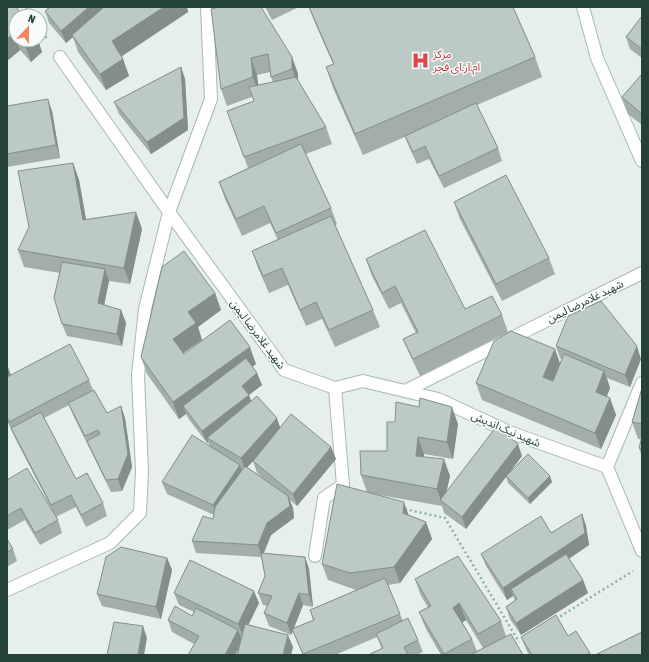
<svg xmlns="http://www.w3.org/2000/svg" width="649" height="662" viewBox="0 0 649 662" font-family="'Asap Condensed','Noto Sans Arabic',sans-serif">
  <rect width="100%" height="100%" fill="#e6efeb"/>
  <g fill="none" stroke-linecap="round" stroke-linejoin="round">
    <defs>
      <path id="lane" d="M 315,556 L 324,498 L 343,485 L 335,388
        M 7,590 L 110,543 L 140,513 L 142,471 L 138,375 L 145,309 L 169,212 L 60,57"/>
      <path id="street" d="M 207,7 L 211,99 L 169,212 L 284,370 L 335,388 L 363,381 L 438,399 L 509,432 L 607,467
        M 642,383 L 607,467 L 642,551
        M 405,391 L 642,273"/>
      <path id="secondary" d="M 583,7 L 597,58 L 642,161"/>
    </defs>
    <use href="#lane" stroke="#a8b8b2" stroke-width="14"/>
    <use href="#street" stroke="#a8b8b2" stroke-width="14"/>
    <use href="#secondary" stroke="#a4bbb3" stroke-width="14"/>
    <path stroke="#86b3a5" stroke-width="2.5" stroke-dasharray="2 3" stroke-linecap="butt" d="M 26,7 L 32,16
      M 40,28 L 48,40
      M 405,509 L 445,518 L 519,642
      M 556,619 L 633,571"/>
    <use href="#lane" stroke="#fff" stroke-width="12"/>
    <use href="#street" stroke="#fff" stroke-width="12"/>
    <use href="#secondary" stroke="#fff" stroke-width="12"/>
  </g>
  <path fill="#a1aea9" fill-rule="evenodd" d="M 7,7 L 16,16 L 16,40 L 38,40 L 42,52 L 31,62 L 20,50 L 7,61 Z
    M 50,7 L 187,7 L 188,12 L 122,56 L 123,59 L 129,76 L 106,90 L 78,52 L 73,37 L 66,43 L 49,23 L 45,11 Z
    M 219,7 L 292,57 L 298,74 L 298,81 L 326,127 L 332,144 L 306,154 L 331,208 L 337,224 L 335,225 L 373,310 L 380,327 L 335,347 L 322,319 L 306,326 L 288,285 L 269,293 L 258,268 L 252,251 L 278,240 L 270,223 L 242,236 L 225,199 L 219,182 L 248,168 L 227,111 L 254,101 L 252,97 L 227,106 L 221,89 ZM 270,72 L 271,77 L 273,82 L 258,85 L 257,75 Z
    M 265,7 L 299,7 L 272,20 Z
    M 309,7 L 467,7 L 535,57 L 542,77 L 477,105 L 498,148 L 502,161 L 444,188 L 429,159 L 417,164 L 410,149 L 405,137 L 363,155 L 333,88 L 326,67 L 333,64 L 315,23 Z
    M 642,16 L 642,58 L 630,49 L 626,37 Z
    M 181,67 L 185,79 L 188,130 L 151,154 L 119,114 L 114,102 Z
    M 642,74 L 642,125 L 628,114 L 622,97 Z
    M 7,106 L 52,111 L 60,158 L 7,167 Z
    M 73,163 L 79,180 L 86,219 L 142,229 L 130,284 L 109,281 L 104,305 L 121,310 L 126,323 L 122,346 L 67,336 L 62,324 L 60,273 L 24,267 L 18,250 Z
    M 454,202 L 549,258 L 555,274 L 502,301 L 460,219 Z
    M 366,259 L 465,309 L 502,315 L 508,332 L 420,376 L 410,355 L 403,339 L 416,333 L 401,303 L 389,309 L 372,276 Z
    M 215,293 L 221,310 L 198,327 L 202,340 L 183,353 L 256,364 L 252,367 L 257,373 L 262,385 L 249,395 L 251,401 L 280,427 L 331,447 L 336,459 L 297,506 L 290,500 L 293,508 L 294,518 L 271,535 L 264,553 L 305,557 L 309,569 L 313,607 L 303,605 L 294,628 L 313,620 L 310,610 L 357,590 L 356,590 L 328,580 L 322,564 L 367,492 L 361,475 L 387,451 L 387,422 L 458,424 L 453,459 L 424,454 L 424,457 L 450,476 L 446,493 L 522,456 L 509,473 L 552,482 L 530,504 L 508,483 L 506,477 L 466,529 L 444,513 L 442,506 L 374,494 L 409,515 L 426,522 L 432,539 L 400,583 L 388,585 L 403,621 L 418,640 L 423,652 L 416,655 L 371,655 L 382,649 L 377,637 L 335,655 L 303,655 L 293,631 L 291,635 L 269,626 L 264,613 L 267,606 L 263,605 L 258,593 L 265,576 L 261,557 L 196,553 L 192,541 L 213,519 L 214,515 L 167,494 L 162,482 L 210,447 L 208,442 L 207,443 L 188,418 L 186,414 L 179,419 L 147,374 L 141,357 ZM 253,461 L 257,473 L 267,481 L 247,467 Z
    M 556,346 L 641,359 L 630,387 L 607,378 L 610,388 L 607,396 L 610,398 L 616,415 L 601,449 L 482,400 L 476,383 L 560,363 L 562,359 L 560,358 Z
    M 7,366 L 11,375 L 89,380 L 93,390 L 107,413 L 125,418 L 132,467 L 122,491 L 111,492 L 73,415 L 69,405 L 44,418 L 76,479 L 103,503 L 107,516 L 86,527 L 76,507 L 56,517 L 16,440 L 12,431 L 7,421 Z
    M 642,388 L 642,457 L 639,448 L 641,439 L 638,439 L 632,422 Z
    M 7,480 L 58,520 L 62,533 L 40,545 L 25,520 L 7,530 Z
    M 582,514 L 586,526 L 589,545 L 569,559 L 583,580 L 588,593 L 521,635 L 510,619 L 506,607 L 515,601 L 513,596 L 507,600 L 486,566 L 481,554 L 551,533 Z
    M 7,539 L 13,549 L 17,561 L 7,567 Z
    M 167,558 L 172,570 L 161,619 L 102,606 L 97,594 Z
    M 415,579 L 501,621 L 506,636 L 523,655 L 441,655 L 426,629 L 419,612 L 428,607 L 421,596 ZM 466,620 L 483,648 L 477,651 L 472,639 L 462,622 Z
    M 174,593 L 259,603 L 248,625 L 293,647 L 291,655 L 237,655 L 238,650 L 235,655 L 188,655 L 194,644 L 172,632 L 168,620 L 192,616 L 194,612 L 179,605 Z
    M 568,636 L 590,653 L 591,655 L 529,655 L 526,649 L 521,637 Z"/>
  <path fill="#838d89" d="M 89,7 L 108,7 L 72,35 L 73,37 L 66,43 L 61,31 Z
    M 164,7 L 187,7 L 188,12 L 119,58 L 112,41 Z
    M 14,33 L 20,50 L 7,61 L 7,39 Z
    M 31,40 L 38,40 L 42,52 L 31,62 L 25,45 Z
    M 292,57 L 298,74 L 298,86 L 292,69 Z
    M 251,58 L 257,75 L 259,94 L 253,77 Z
    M 123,59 L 129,76 L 106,90 L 100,74 Z
    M 181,67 L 185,79 L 188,130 L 151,154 L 147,142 Z
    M 48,99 L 52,111 L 60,158 L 56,145 Z
    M 73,163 L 79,180 L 89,236 L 83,220 Z
    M 136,212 L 142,229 L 130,284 L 124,268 Z
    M 105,269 L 109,281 L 102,315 L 98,303 Z
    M 215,293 L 221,310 L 198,327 L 202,340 L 179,356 L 173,339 L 188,312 Z
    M 121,310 L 126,323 L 122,346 L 117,334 Z
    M 637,346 L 641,359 L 630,387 L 625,375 Z
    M 250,347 L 256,364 L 188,413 L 183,406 L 186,414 L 179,419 L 173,402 Z
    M 555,349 L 561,366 L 549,394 L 543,377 Z
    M 8,367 L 12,379 L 7,384 L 7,368 Z
    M 604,371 L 610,388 L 602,408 L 596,392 Z
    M 257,373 L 262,385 L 249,395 L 253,407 L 207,438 L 208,442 L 207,443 L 202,431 L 242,386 Z
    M 610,398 L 616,415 L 601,449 L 595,433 Z
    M 121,406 L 125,418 L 132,467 L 122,491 L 118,479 Z
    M 452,407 L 458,424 L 453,459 L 447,442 Z
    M 277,418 L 281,430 L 245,470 L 241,458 Z
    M 418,437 L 424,454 L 422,473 L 416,456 Z
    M 518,444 L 522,456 L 466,529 L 462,517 Z
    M 331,447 L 336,459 L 297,506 L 293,494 Z
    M 444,459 L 450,476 L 444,503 L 441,501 L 437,489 Z
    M 240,465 L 244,478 L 217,517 L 213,505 Z
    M 550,476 L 552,482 L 530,504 L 528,498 Z
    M 288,496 L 293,508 L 294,518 L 271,535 L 262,557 L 258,545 L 267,523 Z
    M 404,502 L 410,519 L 403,513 Z
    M 582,514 L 586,526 L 589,545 L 515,595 L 511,589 L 513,596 L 507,600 L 503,588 Z
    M 426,522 L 432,539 L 400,583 L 394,567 Z
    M 305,557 L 309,569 L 313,607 L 309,595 Z
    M 167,558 L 172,570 L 161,619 L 156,607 Z
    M 583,580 L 588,593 L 521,635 L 516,623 Z
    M 254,591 L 259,603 L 243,636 L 238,624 Z
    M 299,593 L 303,605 L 291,635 L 287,623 Z
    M 459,603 L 466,620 L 459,625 L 453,608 Z
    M 143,626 L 147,638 L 144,655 L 138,655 Z
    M 238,630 L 242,642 L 235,655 L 225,655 Z
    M 288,635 L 293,647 L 291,655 L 283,655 Z"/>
  <path fill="#bbcac4" stroke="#838d89" d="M 7,7 L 16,7 L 23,16 L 16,16 L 16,35 L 14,33 L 7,39 Z
    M 50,7 L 89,7 L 61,31 L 45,11 Z
    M 104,7 L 164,7 L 112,41 L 123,59 L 100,74 L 72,35 Z
    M 219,7 L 261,7 L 292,57 L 292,69 L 271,77 L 268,54 L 251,58 L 253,77 L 221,89 L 211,9 Z
    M 309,7 L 513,7 L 535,57 L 355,134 L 326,67 L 334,64 Z
    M 642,16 L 642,49 L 626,37 Z
    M 20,40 L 31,40 L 25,45 Z
    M 181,67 L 184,118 L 147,142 L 114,102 Z
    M 642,74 L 642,114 L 622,97 Z
    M 296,77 L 326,127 L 244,157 L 227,111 L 254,101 L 249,87 Z
    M 48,99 L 56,145 L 7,154 L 7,106 Z
    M 476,103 L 498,148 L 439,176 L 425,146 L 413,152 L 405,136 Z
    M 301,144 L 331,208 L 276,233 L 264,206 L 236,219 L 219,182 Z
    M 73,163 L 83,220 L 136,212 L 124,268 L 18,250 L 29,227 L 18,171 Z
    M 506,175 L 549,258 L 496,284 L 454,202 Z
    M 331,216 L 373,310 L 329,330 L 316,302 L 300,310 L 282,268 L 263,276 L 252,251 Z
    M 425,230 L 465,309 L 492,296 L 502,315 L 413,359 L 403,339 L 418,332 L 395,286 L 382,293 L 366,259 Z
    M 184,251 L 215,293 L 188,312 L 196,323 L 173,339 L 184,354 L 230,320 L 250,347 L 173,402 L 141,357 L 162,267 Z
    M 62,262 L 105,269 L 98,303 L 121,310 L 117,334 L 62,324 L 54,298 Z
    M 601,301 L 637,346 L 625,375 L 556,346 L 568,316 Z
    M 511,331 L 555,349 L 543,377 L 553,381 L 564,354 L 604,371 L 596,392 L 610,398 L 595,433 L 476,383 L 494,341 Z
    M 70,344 L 89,380 L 9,422 L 7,417 L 7,377 Z
    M 246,358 L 257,373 L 242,386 L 249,395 L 202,431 L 183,406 Z
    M 642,388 L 642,424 L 632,422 Z
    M 94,390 L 107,413 L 121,406 L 128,454 L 118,479 L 106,480 L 87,441 L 100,434 L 98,430 L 85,436 L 68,403 Z
    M 257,396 L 277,418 L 241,458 L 207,438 Z
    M 420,398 L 452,407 L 447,442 L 418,437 L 416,456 L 444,459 L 437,489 L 361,475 L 360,451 L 387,451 L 387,422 L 395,422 L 396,402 L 419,407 Z
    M 41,412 L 76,479 L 87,473 L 103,503 L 81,515 L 71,495 L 51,505 L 11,428 Z
    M 291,414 L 331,447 L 293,494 L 253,461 Z
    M 496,427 L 518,444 L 462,517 L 440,500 Z
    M 192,435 L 240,465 L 213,505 L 162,482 Z
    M 642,437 L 642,449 L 639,448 Z
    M 528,454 L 550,476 L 528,498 L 506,476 Z
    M 245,466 L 288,496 L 290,506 L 267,523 L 258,545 L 192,541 L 203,516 L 213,519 L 215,507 Z
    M 27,468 L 58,520 L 35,533 L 21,508 L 7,516 L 7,480 Z
    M 337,484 L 404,502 L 403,513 L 426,522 L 394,567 L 350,573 L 322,564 Z
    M 582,514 L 585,533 L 503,588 L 481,554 L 541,516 L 551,533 Z
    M 7,539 L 13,549 L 7,552 Z
    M 121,547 L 167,558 L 156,607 L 97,594 L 106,557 Z
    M 261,553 L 305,557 L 309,595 L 299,593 L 287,623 L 264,613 L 272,596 L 258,593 L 265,576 Z
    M 566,554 L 583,580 L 516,623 L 506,607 L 517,599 L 511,589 Z
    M 458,556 L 501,621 L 478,634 L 459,603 L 453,608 L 472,639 L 444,654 L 419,612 L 431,606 L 415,579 Z
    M 190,560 L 254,591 L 238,624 L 174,593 Z
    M 385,578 L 400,614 L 303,654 L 292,629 L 314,620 L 310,610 Z
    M 175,606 L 192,616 L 196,608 L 238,630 L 225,655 L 188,655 L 199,636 L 168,620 Z
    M 556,615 L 568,636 L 576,631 L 590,653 L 586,655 L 532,655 L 521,637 Z
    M 408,618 L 418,640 L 404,647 L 408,655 L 371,655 L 370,654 L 383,648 L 376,634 Z
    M 114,622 L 143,626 L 138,655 L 107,655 Z
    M 245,624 L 288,635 L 283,655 L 237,655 Z
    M 642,632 L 642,655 L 595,655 Z
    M 511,634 L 523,655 L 470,655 Z"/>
  <defs>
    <symbol id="hospital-bare" viewBox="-9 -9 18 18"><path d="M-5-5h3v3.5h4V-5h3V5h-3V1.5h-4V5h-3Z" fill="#e0444e" stroke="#f7fbf9" stroke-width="2.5" paint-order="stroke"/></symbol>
  </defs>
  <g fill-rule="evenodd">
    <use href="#hospital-bare" x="408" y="48" width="25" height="25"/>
  </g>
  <g text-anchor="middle" stroke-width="3" stroke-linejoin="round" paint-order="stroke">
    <g font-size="11" fill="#be3a42" stroke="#f7fbf9" text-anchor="start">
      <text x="433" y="58">مرکز<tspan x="433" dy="13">ام.آر.آی فجر</tspan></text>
    </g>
    <g font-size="11" fill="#24423a" stroke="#f7fbf9">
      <text transform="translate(585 301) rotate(-26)" y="4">شهید غلامرضا لیمن</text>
      <text transform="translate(258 334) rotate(53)" y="4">شهید غلامرضا لیمن</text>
      <text transform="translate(506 429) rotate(23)" y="4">شهید نیک اندیش</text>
    </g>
  </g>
  <rect width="649" height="662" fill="none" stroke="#24423a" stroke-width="16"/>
  <g transform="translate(28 28) rotate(22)"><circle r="19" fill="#f7fbf9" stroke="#a3b1ad"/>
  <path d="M0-3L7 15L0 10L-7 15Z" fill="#f4845f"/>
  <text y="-6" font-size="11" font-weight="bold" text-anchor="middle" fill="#24423a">N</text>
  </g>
</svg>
